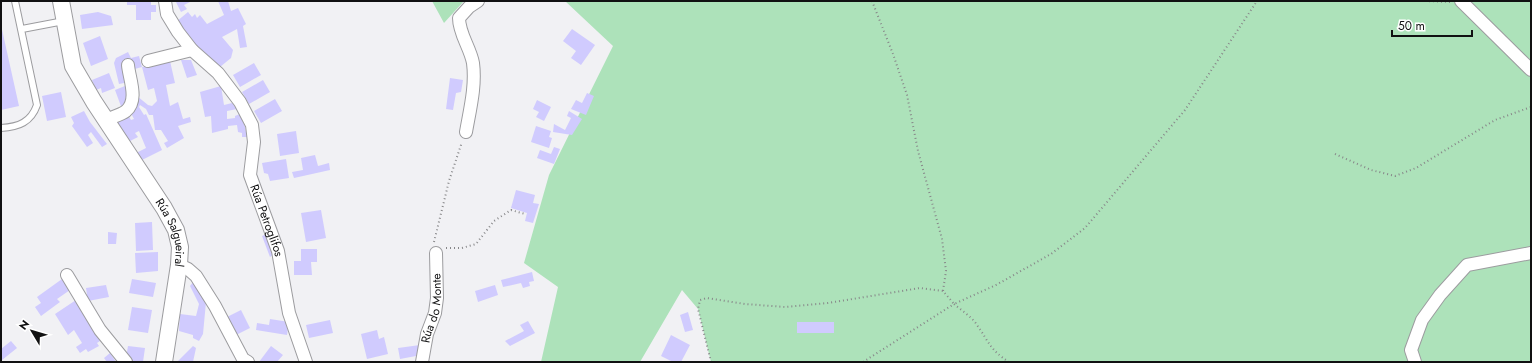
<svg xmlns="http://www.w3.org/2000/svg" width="1532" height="363" viewBox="0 0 1532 363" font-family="Jost,sans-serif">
  <rect width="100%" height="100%" fill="#f1f1f4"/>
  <path fill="#ade2ba" d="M 432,1 L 464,1 L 444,23 Z
    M 565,1 L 1531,1 L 1531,362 L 711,362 L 698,309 L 682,290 L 640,362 L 541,362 L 558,287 L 524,263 L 549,175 L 613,46 Z"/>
  <path fill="#d0cbfe" d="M 127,1 L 151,1 L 151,5 L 156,5 L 156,12 L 151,12 L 151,20 L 136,20 L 136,5 L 127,5 Z
    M 178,1 L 192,1 L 184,5 L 187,9 L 181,12 L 176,2 Z
    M 218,1 L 228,1 L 231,11 L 238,8 L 246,24 L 243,26 L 247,47 L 240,48 L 237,29 L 222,37 L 233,50 L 231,58 L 220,67 L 216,63 L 214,65 L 209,62 L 176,22 L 188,12 L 192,17 L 195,14 L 197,18 L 200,15 L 207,24 L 224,15 Z
    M 98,12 L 111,16 L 113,25 L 82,29 L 80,15 Z
    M 1,25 L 19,106 L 1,110 Z
    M 572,29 L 595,45 L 581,65 L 571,58 L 576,51 L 563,41 Z
    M 100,36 L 108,59 L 91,66 L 83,43 Z
    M 128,52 L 131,58 L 139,56 L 142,67 L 131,70 L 128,59 L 126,71 L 129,82 L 119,84 L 114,63 L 116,58 Z
    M 181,60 L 191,60 L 197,75 L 187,78 Z
    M 170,61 L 175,83 L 166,85 L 170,106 L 178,102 L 183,119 L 190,117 L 191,122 L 178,126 L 184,138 L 167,148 L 164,143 L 168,141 L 161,130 L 155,130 L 153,115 L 149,115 L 146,109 L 140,105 L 139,107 L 144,115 L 146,114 L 162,150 L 140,161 L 136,153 L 146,148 L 139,131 L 135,133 L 138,137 L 128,142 L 121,131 L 116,118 L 127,113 L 131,120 L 134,119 L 131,113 L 137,96 L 148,105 L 152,106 L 157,101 L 154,88 L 148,90 L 142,67 Z
    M 254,63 L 261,75 L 240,87 L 233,75 Z
    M 109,73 L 115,88 L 102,93 L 101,88 L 96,90 L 92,80 Z
    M 450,78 L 463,80 L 461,92 L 456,93 L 453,110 L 446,109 Z
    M 263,80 L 270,92 L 249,104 L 242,92 Z
    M 125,86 L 130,101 L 122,109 L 115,90 Z
    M 221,86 L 224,105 L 232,103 L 237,109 L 227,111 L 227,119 L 235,118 L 235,116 L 240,114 L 245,127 L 247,137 L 242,137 L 242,133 L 238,132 L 237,125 L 228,126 L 228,129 L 212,133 L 211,116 L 205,117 L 200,92 Z
    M 61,92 L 66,117 L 47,121 L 42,96 Z
    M 587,93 L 594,96 L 586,115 L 571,109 L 576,100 L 582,103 Z
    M 275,99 L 282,111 L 261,123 L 254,111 Z
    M 537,100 L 551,107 L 544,121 L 536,117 L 539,112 L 533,109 Z
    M 84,111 L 90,122 L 107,144 L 102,147 L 91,132 L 88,135 L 93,143 L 87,147 L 72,126 L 74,123 L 71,117 Z
    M 569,111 L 582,119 L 572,135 L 553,132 L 554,124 L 565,130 L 571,118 L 567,116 Z
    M 536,126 L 551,131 L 549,137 L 552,138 L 549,148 L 531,142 Z
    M 296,131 L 299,153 L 280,156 L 277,134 Z
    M 554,147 L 560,149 L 554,164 L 537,158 L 540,150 L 551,154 Z
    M 315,155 L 318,166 L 329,163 L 330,170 L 294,178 L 292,172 L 303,170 L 301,158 Z
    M 286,159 L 289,178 L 270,181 L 268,174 L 264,173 L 262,163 Z
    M 516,190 L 535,195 L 533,203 L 539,204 L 533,223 L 525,221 L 527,213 L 511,208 Z
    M 321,210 L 326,238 L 306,242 L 301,213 Z
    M 152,222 L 153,250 L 136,251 L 135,223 Z
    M 108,232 L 117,233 L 116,244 L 108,244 Z
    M 267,234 L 275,253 L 270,257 L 262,236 Z
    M 301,249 L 317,249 L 317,262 L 311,262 L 312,275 L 294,275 L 294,261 L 301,261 Z
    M 158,252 L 158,271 L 136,273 L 135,253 Z
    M 532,272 L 534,281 L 529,282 L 530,286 L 523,288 L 521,283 L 503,287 L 501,280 Z
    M 62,279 L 70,290 L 57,299 L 60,302 L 41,316 L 35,307 L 41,303 L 37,297 Z
    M 132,279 L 156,283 L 153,297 L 129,293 Z
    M 194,281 L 206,302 L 203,334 L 199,341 L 193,338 L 193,335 L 179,331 L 180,314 L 196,316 L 199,304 L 190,286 Z
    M 106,285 L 109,297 L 88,301 L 86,288 Z
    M 495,285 L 498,295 L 478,302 L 475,291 Z
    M 76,300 L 100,341 L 97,343 L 99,346 L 88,352 L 86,349 L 80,353 L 76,347 L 82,343 L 74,330 L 68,335 L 55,314 Z
    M 132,307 L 152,310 L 148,333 L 128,330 Z
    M 241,310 L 250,328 L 234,336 L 225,318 Z
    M 688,312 L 693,330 L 685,332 L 680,315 Z
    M 270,319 L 289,322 L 287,335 L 256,330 L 257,323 L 269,325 Z
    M 330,320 L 333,333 L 309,338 L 306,325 Z
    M 528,321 L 535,333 L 510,346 L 505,341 L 524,331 L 520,325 Z
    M 797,322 L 834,322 L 834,333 L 797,333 Z
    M 377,330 L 379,339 L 384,337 L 388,354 L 367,359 L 361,334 Z
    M 671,335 L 690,345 L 681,362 L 673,362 L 661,356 Z
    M 11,341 L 17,348 L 2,360 L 1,349 Z
    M 420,345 L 416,356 L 400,359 L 398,348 Z
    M 128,346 L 145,348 L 143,362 L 129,362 L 126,358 Z
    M 193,346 L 196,348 L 193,362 L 177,362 Z
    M 271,346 L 283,355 L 277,362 L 259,362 Z
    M 110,353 L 116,362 L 107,362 L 104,358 Z"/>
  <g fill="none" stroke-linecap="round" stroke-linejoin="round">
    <defs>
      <path id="service" d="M 22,29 L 64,21
        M 1,128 C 19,127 31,122 37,105 L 15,1"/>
      <g id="minor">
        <path id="s1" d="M 165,1 L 167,14 L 178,32 L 192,50 L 218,73 L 240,102 L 252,125 L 254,142 L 250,175 L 278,251 L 289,313 L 306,362"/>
        <path d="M 1461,1 L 1531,70"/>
        <path d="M 148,61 L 192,50"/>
        <path d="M 106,120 C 112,117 121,115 126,111 C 139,100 129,78 128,65"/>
        <path d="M 466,132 C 470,109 476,86 473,63 C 470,47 459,34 459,18 L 469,7 L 478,1"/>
        <path d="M 179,265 L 188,269 L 196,276 L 215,306 L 243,359 L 248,362"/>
        <path d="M 67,275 L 100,330 L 126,362"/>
        <path id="s2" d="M 422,362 L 427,334 L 435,313 L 437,298 L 436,253"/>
        <path d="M 1415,362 L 1411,350 L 1422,320 L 1440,295 L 1467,265 L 1531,253"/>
      </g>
      <g id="tertiary">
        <path id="s3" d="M 61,1 L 73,66 L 94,102 L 164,208 L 176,230 L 180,247 L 179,265 L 164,362"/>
      </g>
    </defs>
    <use href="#service" stroke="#9c9c9f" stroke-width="8"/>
    <use href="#minor" stroke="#9c9c9f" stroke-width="14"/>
    <use href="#tertiary" stroke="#9c9c9f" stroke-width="18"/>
    <path stroke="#878789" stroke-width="2" stroke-dasharray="1 3" stroke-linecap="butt" d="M 872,1 L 893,54 L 907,95 L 918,151 L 942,239 L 946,271 L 943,291
      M 1425,1 L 1450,2
      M 1335,154 L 1371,170 L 1395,176 L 1416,168 L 1495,120 L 1531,107
      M 434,242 L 449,181 L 462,142
      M 446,248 L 462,248 L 476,244 L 494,221 L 511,210 L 525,214
      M 711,362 L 698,309 L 700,300 L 707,298 L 745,304 L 785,307 L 828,303 L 920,288 L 943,291 L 954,304 L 996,285 L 1051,254 L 1085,228 L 1185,110 L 1257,1
      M 863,362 L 954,304 C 961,310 972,317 977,325 C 989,342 990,350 1009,362"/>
    <use href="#service" stroke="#fff" stroke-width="6"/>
    <use href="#minor" stroke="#fff" stroke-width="12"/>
    <use href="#tertiary" stroke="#fff" stroke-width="16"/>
  </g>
  <g text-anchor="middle" stroke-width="4" stroke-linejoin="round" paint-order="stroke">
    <g font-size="12" fill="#111112" stroke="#fff">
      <text dy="4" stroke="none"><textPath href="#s1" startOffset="253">Rúa Petroglifos</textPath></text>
      <text dy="4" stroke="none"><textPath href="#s3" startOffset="261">Rúa Salgueiral</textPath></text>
      <text dy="4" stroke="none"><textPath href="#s2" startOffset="55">Rúa do Monte</textPath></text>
    </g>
  </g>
  <rect width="1532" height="363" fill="none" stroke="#111112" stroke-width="4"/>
  <g transform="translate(32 331) rotate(308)" stroke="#ffffff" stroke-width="3" paint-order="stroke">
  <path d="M0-3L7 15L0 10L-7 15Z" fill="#111112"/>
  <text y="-6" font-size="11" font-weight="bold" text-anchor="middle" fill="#111112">N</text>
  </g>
  <path d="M1392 30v6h80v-6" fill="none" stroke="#111112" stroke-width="2"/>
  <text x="1398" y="30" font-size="12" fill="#111112" stroke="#ffffff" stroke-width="3" paint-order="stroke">50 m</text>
</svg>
